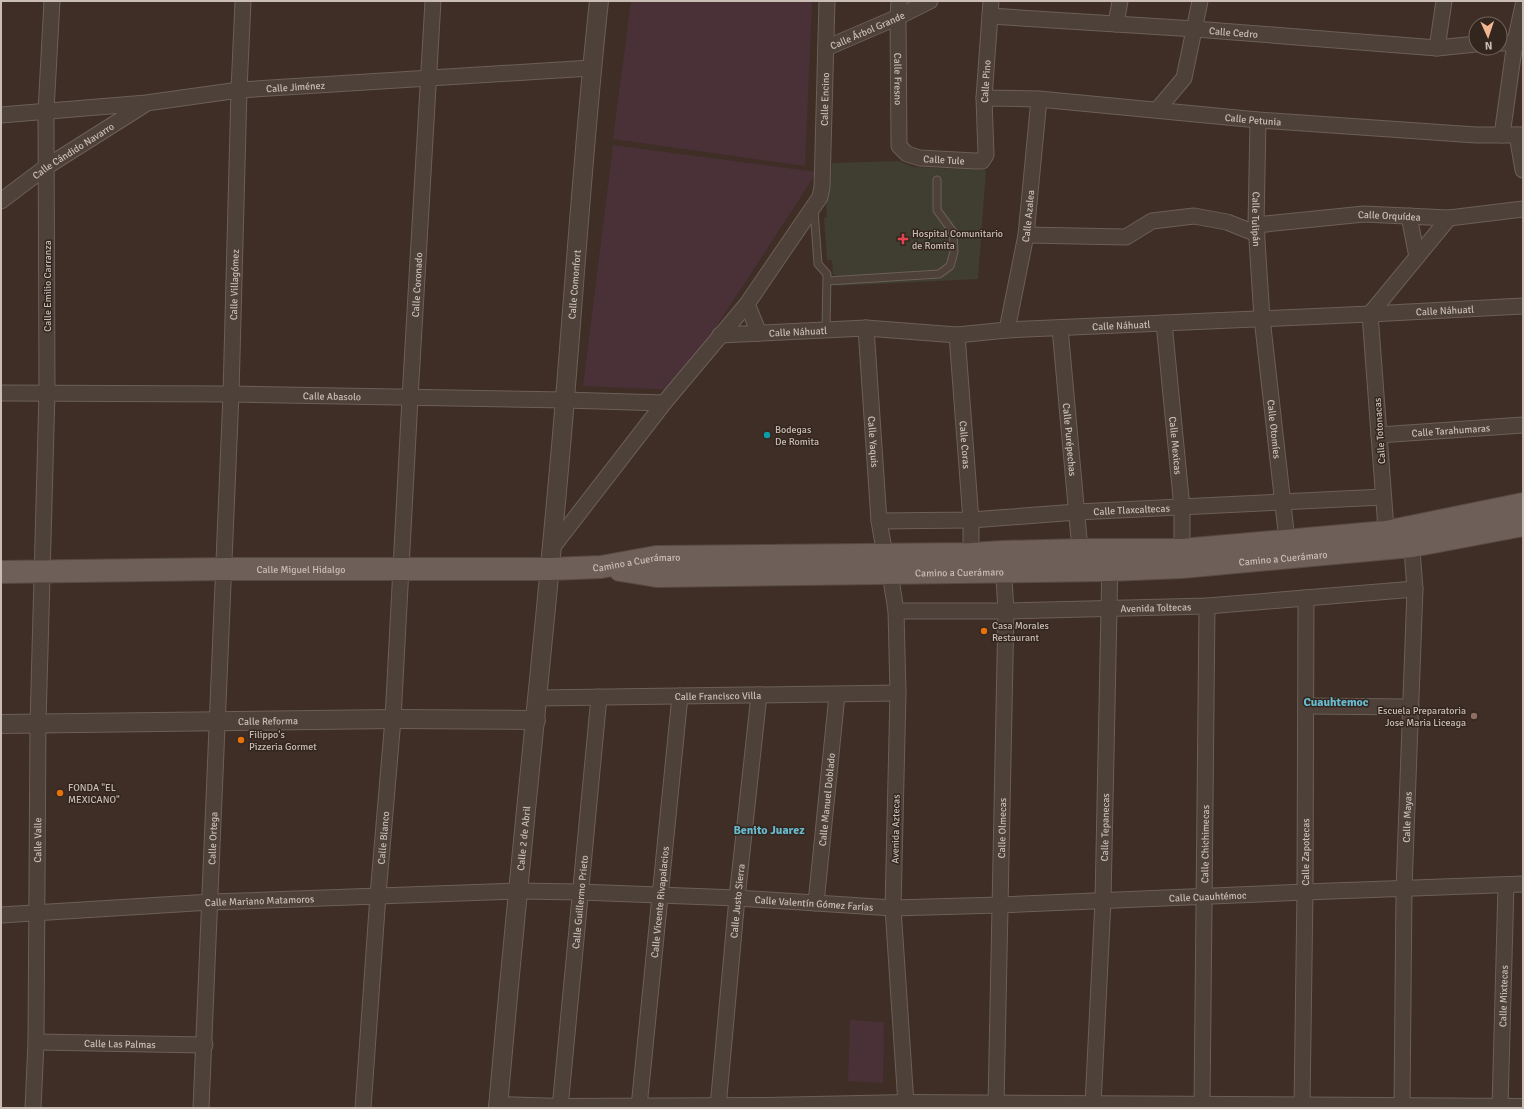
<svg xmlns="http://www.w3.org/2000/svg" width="1524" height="1109" viewBox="0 0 1524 1109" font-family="Signika,sans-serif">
  <rect width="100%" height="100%" fill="#3e2e26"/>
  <path fill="#3f3e31" d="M 898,161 L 914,167 L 986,170 L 978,279 L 837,286 L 836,275 L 833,275 L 832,260 L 827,260 L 824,218 L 827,217 L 826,202 L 832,163 Z"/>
  <path fill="#4a3037" d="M 631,1 L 812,1 L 805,166 L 613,139 Z
    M 613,145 L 817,172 L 675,390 L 583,386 Z
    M 850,1020 L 884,1022 L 883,1083 L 848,1081 Z"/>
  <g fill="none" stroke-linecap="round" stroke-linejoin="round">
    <defs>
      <path id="service" d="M 814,210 L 818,264 L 827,274 L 826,330
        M 827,281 L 939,274 L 950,266 L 954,252 L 953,232 L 937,210 L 937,180"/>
      <g id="minor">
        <path id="s1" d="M 899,1 L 898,17 L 899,146 L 907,154 L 920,158 L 975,161 L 982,161 L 986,155 L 984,98 L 991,1"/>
        <path id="s2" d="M 990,16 L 1195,29 L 1437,48 L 1476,44"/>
        <path d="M 1116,24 L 1120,1"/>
        <path d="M 1500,43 L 1523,43"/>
        <path id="s3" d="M 826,48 L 898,17 L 930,1"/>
        <path d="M 1437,48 L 1444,1"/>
        <path id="s4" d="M 984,98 L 1039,99 L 1258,120 L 1476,135 L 1523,135"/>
        <path d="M 1157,110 L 1184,78 L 1200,1"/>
        <path id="s5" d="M 1,115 L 146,103 L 239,90 L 591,68"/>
        <path id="s6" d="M 1258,120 L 1256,225 L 1262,318 L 1287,540"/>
        <path d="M 1502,135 L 1515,42 L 1523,5"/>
        <path d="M 1517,135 L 1523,170"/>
        <path id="s7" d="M 1,201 L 46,167 L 144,105"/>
        <path d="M 1409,216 L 1417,257"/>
        <path id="s8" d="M 1256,225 L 1364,214 L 1449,218 L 1523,209"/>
        <path d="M 1026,235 L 1126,237 L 1152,221 L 1194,216 L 1227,222 L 1257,234"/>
        <path d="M 747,304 L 759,333"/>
        <path id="s9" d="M 1164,323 L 1182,508 L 1182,559"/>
        <path id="s10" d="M 866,328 L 879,521 L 885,555 L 890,573 L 896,611 L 898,693 L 893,908 L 906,1104"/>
        <path id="s11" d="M 1060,328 L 1080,550"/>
        <path id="s12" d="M 1007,330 L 1026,235 L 1039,99"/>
        <path id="s13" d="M 720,335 L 866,328 L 957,335 L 1007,330 L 1370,314 L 1523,306"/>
        <path id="s14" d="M 957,335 L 971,520 L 971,554"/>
        <path id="s15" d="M 1,393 L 231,394 L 565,400 L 664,403"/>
        <path id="s16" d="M 1379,435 L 1523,425"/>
        <path id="s17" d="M 879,521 L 971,520 L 1077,512 L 1383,497"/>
        <path d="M 1387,542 L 1370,314 L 1449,218"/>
        <path id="s18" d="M 552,548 L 664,403 L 747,304 L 820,197 L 822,187 L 827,1"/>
        <path id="s19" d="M 896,611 L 1006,611 L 1207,606 L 1415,589"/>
        <path id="s20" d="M 538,698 L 898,693"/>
        <path d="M 1306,706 L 1411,707"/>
        <path id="s21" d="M 816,903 L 837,695"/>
        <path id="s22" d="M 1,915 L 211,902 L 518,891 L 580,892 L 737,898 L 893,908 L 1000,905 L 1305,892 L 1523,884"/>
        <path id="s23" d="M 36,1042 L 205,1045"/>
        <path id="s24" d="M 996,1105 L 1006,611 L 1003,562"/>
        <path id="s25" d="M 1093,1105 L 1103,901 L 1110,560"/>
        <path id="s26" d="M 1202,1105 L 1207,606"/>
        <path id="s27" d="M 1302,1106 L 1305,892 L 1306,598"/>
        <path id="s28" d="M 1402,1106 L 1404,888 L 1415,589 L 1411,537"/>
        <path id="s29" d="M 639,1107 L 680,696"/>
        <path id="s30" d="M 718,1107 L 737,898 L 759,695"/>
        <path id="s31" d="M 1500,1107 L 1506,885"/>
        <path id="s32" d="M 33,1108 L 36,1042 L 38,724 L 47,393 L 46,111 L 52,1"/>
        <path id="s33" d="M 201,1108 L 231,394 L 239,90 L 243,1"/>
        <path id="s34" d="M 363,1108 L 378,895 L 393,719 L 410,398 L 433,1"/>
        <path id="s35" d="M 560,1108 L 599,697"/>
      </g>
      <g id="tertiary">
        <path id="s36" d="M 1,724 L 393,719 L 536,720"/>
        <path d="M 498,1106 L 560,1108 L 768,1107 L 906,1104 L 1523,1108"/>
        <path id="s37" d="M 498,1108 C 516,895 540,682 559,469 C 573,313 582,156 599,1"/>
      </g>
      <g id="primary">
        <path id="s38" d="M 620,570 L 657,576 L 1109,570 L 1182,567 L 1412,546 L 1523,525"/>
        <path id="s39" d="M 1,572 L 224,569 L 550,569 L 601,567 L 656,557 L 971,554 L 1003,552 L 1080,550 L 1182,550 L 1386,532 L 1523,504"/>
      </g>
    </defs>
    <use href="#service" stroke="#6c5f58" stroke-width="9"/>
    <use href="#minor" stroke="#6c5f58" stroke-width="17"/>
    <use href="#tertiary" stroke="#6c5f58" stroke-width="20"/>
    <use href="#primary" stroke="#574a43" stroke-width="24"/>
    <use href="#service" stroke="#4e413a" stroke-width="7"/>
    <use href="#minor" stroke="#4e413a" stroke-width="15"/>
    <use href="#tertiary" stroke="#4e413a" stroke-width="18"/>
    <use href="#primary" stroke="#6e5f58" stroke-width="22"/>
  </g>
  <path fill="#e0444e" stroke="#33261f" stroke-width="1.5" d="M901 233h4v4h4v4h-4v4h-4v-4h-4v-4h4z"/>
  <circle fill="#0f9aa8" stroke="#33261f" stroke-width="1.5" cx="767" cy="435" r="4"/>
  <g fill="#e8710a" stroke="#33261f" stroke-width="1.5">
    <circle cx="984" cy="631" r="4"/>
    <circle cx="241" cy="740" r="4"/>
    <circle cx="60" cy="793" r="4"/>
  </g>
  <circle fill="#8d6e63" stroke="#33261f" stroke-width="1.5" cx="1474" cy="716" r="4"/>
  <g text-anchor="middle" stroke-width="3" stroke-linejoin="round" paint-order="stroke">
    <g font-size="10" fill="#c9bdb6" stroke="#33261f">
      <text dy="4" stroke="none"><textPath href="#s3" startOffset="45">Calle Árbol Grande</textPath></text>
      <text dy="4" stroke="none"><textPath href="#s2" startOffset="244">Calle Cedro</textPath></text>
      <text dy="4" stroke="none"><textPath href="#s1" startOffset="78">Calle Fresno</textPath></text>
      <text dy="4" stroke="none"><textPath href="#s1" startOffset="313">Calle Pino</textPath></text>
      <text dy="4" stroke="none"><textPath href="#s5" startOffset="296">Calle Jiménez</textPath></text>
      <text dy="4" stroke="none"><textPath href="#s18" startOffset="540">Calle Encino</textPath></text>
      <text dy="4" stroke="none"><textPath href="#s4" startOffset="270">Calle Petunia</textPath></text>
      <text dy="4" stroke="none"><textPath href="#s7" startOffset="88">Calle Cándido Navarro</textPath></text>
      <text dy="4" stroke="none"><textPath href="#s1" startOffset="194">Calle Tule</textPath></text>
      <text dy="4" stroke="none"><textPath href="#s12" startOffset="116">Calle Azalea</textPath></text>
      <text dy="4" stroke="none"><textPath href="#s8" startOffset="134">Calle Orquídea</textPath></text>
      <text dy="4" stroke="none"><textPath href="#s6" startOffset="99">Calle Tulipán</textPath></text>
      <text dy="4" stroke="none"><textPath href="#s33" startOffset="824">Calle Villagómez</textPath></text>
      <text dy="4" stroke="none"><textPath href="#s34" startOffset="825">Calle Coronado</textPath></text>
      <text dy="4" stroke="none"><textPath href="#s37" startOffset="827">Calle Comonfort</textPath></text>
      <text transform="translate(47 286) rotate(-90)" y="4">Calle Emilio Carranza</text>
      <text dy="4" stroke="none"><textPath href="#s13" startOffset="726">Calle Náhuatl</textPath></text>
      <text dy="4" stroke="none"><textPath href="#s13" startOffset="402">Calle Náhuatl</textPath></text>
      <text dy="4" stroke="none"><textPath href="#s13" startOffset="78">Calle Náhuatl</textPath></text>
      <text dy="4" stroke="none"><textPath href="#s15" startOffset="331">Calle Abasolo</textPath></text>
      <text dy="4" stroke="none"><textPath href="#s6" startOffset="310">Calle Otomíes</textPath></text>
      <text dy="4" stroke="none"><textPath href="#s16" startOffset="72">Calle Tarahumaras</textPath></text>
      <text transform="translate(1379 431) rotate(-94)" y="4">Calle Totonacas</text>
      <text dy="4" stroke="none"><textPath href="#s11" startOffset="112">Calle Purépechas</textPath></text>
      <text dy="4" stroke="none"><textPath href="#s10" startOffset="114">Calle Yaquis</textPath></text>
      <text dy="4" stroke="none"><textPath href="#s14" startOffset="110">Calle Coras</textPath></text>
      <text dy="4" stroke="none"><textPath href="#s9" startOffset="123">Calle Mexicas</textPath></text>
      <text dy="4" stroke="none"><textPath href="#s17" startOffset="253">Calle Tlaxcaltecas</textPath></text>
      <text dy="4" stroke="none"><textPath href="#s38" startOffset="664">Camino a Cuerámaro</textPath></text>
      <text dy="4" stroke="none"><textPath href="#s39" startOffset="636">Camino a Cuerámaro</textPath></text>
      <text dy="4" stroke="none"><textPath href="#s39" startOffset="300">Calle Miguel Hidalgo</textPath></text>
      <text dy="4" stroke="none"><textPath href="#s38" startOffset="340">Camino a Cuerámaro</textPath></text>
      <text dy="4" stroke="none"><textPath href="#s19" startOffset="260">Avenida Toltecas</textPath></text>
      <text dy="4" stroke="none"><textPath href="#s20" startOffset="180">Calle Francisco Villa</textPath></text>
      <text dy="4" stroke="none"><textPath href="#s36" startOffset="267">Calle Reforma</textPath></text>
      <text dy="4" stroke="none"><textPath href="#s21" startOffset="104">Calle Manuel Doblado</textPath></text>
      <text dy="4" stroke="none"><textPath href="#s28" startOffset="289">Calle Mayas</textPath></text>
      <text dy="4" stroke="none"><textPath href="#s24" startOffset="277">Calle Olmecas</textPath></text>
      <text dy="4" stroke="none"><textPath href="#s25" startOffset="278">Calle Tepanecas</textPath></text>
      <text transform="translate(895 829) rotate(-89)" y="4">Avenida Aztecas</text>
      <text dy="4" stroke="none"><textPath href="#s34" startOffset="271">Calle Blanco</textPath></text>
      <text dy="4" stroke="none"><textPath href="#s37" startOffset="271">Calle 2 de Abril</textPath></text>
      <text dy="4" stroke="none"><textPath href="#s33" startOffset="270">Calle Ortega</textPath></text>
      <text dy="4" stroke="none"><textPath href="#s32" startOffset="268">Calle Valle</textPath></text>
      <text dy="4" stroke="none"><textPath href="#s26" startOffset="261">Calle Chichimecas</textPath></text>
      <text dy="4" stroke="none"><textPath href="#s27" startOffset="254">Calle Zapotecas</textPath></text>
      <text dy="4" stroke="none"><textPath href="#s22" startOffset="1208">Calle Cuauhtémoc</textPath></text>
      <text dy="4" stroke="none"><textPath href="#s22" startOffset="259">Calle Mariano Matamoros</textPath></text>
      <text dy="4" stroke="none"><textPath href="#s30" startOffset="207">Calle Justo Sierra</textPath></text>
      <text dy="4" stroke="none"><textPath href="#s35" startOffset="207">Calle Guillermo Prieto</textPath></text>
      <text dy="4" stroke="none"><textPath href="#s29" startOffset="206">Calle Vicente Rivapalacios</textPath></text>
      <text dy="4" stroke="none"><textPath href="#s22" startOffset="814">Calle Valentín Gómez Farías</textPath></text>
      <text dy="4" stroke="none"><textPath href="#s31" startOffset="111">Calle Mixtecas</textPath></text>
      <text dy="4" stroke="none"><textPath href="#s23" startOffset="84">Calle Las Palmas</textPath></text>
    </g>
    <g font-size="10" fill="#c9bdb6" stroke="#33261f" text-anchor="start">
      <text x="912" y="237">Hospital Comunitario<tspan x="912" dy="12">de Romita</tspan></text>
      <text x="775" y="433">Bodegas<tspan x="775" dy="12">De Romita</tspan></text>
      <text x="992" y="629">Casa Morales<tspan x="992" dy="12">Restaurant</tspan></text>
      <text x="1466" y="714" text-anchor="end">Escuela Preparatoria<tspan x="1466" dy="12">Jose Maria Liceaga</tspan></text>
      <text x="249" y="738">Filippo's<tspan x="249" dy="12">Pizzeria Gormet</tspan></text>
      <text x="68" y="791">FONDA "EL<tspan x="68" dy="12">MEXICANO"</tspan></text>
    </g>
    <g font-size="12" font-weight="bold" fill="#69bbd0" stroke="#33261f">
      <text x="1336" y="706">Cuauhtemoc</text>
      <text x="769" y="834">Benito Juarez</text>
    </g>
  </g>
  <rect width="1524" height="1109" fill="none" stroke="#c9bdb6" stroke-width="4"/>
  <g transform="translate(1488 36) rotate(177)"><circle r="19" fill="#33261f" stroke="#6f625b"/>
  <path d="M0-3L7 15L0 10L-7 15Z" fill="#f3b690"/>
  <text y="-6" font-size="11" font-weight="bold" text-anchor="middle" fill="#c9bdb6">N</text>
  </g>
</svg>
